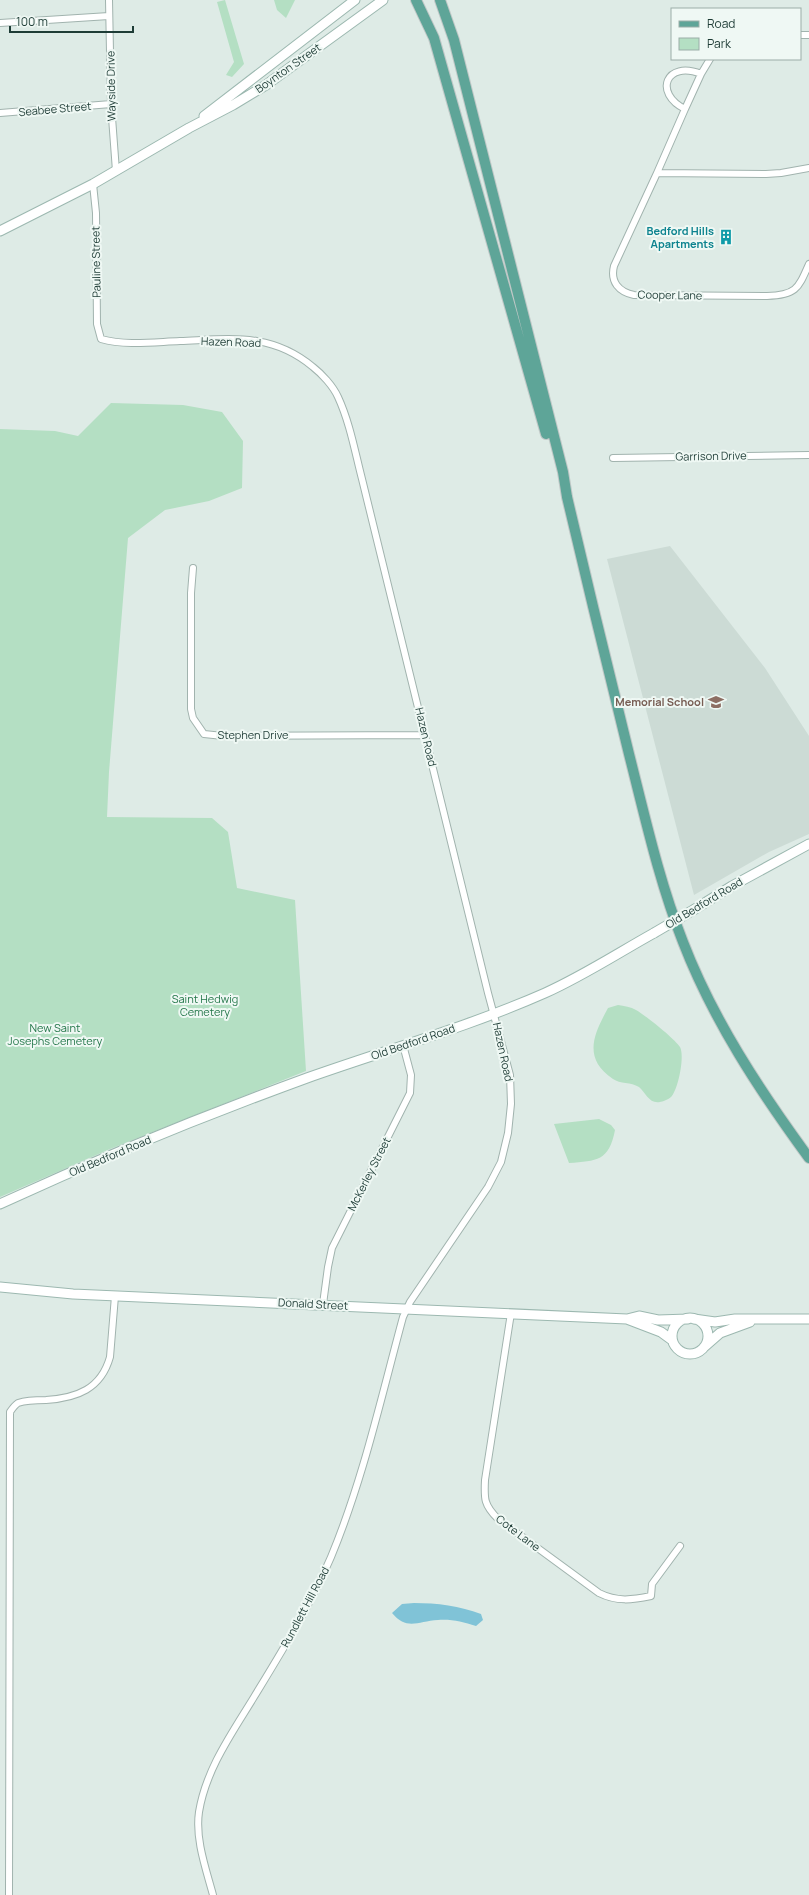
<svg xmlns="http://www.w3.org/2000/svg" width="809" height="1895" viewBox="0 0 809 1895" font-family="Manrope,sans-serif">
  <rect width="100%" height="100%" fill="#deebe6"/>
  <path fill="#ccdbd5" d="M 670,546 L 765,668 L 809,736 L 809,834 L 769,852 L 694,895 L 607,559 Z"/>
  <path fill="#b4dfc3" d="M 225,0 L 244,64 L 232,77 L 226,75 L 234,62 L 217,2 Z
    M 274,0 L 295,0 L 286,18 L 277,10 Z
    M 111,403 L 183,405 L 222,412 L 243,441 L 242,488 L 209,501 L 165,510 L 128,538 L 109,772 L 107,817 L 212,818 L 228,832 L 237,888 L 295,900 L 306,1071 L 110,1149 L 0,1197 L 0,429 L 55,431 L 78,436 Z
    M 618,1005 C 624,1006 631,1007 636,1010 C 645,1015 675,1039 680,1047 C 685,1056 678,1090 671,1097 C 669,1099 662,1102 660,1102 C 649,1104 646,1093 639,1087 C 631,1082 620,1084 613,1079 C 582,1058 594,1034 608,1008 Z
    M 599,1119 L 611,1125 L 615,1130 C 609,1161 597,1161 569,1163 L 554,1124 Z"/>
  <path fill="#80c3d7" d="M 414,1603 C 437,1603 460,1606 481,1614 L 483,1620 L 476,1626 C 463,1622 452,1619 438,1620 C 418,1621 407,1631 392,1613 L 402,1604 Z"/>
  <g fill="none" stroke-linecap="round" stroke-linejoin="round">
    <defs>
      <path id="street" d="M 109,0 L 111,104 L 116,171
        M 0,23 L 109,16
        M 800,35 L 809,35
        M 701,74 C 666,60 653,93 685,109 L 701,74 L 710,59
        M 685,109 L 657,173 L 766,174 L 781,173 L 809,168
        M 0,113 L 111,104
        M 657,173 L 614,266 C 610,282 619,292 634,295 L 767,296 C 796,295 798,289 809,264
        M 93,184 L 96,213 L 97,324 L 101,339 C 126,346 154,342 180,341 C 231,339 271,332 313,367 C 322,374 333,386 338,397 C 350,423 355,452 362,479 L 488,993 L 510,1075 L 511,1104 L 508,1133 L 501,1162 L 488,1187 L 410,1302 L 403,1317 C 381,1398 363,1480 331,1557 C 310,1606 282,1651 254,1697 C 232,1733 206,1769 199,1812 C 195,1839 206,1869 213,1895
        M 613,458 L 809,455
        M 193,568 L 191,593 L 191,709 L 193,718 L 204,734 L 223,736 L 425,735
        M 323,1304 L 328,1267 L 332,1248 L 410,1093 L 411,1075 L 403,1045
        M 511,1313 L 485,1480 C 484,1499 484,1505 498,1519 L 599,1593 C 617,1602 632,1600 651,1596 L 652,1584 L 680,1546
        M 9,1895 L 10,1412 C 12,1409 15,1405 18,1403 C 27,1400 37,1400 46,1400 C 77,1398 101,1389 110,1357 L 115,1296"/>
      <path id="secondary" d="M 204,116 L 355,0
        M 0,231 L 93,184 L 189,128 L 233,105 L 266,85 L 383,0
        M 695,909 L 732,886 L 809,844
        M 0,1204 C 100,1158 203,1116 307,1078 C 386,1050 468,1027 545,993 C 583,976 618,953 654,933
        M 0,1287 L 73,1294 L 627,1319 L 639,1316 L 658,1320 L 688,1319
        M672 1336a18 18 0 1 1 36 0a18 18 0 1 1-36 0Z
        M 627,1319 L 661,1332 L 672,1340
        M 694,1319 L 715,1322 L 735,1319 L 809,1319
        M 704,1347 L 720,1333 L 750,1322"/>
      <path id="primary" d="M 416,0 L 434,38 L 546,434
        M 440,0 L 454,40 L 563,472 L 567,497 C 587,583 608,668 629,754 C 645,817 659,881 683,942 C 713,1020 760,1091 809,1158"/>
    </defs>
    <use href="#street" stroke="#a1b3ae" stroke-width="8"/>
    <use href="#secondary" stroke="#9cb8b0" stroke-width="11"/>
    <use href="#primary" stroke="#c0c8c7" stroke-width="12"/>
    <use href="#street" stroke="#fff" stroke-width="6"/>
    <use href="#secondary" stroke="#fff" stroke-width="9"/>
    <use href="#primary" stroke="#5ea598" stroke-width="10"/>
    <defs>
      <path id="secondary-bridge" d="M 654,933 L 695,909"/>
    </defs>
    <use href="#secondary-bridge" stroke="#9cb8b0" stroke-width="11" stroke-linecap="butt"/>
    <use href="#secondary-bridge" stroke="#fff" stroke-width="9"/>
  </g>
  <defs>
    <symbol id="building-bare" viewBox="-9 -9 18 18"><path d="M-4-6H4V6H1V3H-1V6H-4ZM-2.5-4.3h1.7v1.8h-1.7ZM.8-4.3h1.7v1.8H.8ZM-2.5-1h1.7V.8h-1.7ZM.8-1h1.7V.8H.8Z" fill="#0f9aa8" stroke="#eff8f4" stroke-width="2.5" paint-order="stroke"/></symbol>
    <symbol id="school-bare" viewBox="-9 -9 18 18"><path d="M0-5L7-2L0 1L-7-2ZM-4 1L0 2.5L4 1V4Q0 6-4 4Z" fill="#8d6e63" stroke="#eff8f4" stroke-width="2.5" paint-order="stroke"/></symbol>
  </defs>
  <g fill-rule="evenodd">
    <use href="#building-bare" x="715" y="226" width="22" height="22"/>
    <use href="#school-bare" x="705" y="691" width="22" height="22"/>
  </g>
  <g text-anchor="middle" stroke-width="4" stroke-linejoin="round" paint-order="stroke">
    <g font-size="11" fill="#1e3c36" stroke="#eff8f4">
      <text transform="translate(288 68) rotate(-35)" y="4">Boynton Street</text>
      <text transform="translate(111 86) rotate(-91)" y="4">Wayside Drive</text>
      <text transform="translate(55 109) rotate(-5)" y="4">Seabee Street</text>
      <text transform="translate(96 262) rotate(-91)" y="4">Pauline Street</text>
      <text transform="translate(670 295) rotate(1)" y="4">Cooper Lane</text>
      <text transform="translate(231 342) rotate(2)" y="4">Hazen Road</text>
      <text transform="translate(711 456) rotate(-1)" y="4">Garrison Drive</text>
      <text x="253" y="739">Stephen Drive</text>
      <text transform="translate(426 737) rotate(77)" y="4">Hazen Road</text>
      <text transform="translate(704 903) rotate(-31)" y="4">Old Bedford Road</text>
      <text transform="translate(413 1042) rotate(-19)" y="4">Old Bedford Road</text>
      <text transform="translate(503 1052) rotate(78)" y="4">Hazen Road</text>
      <text transform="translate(110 1156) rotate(-23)" y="4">Old Bedford Road</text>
      <text transform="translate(369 1174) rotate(-63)" y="4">McKerley Street</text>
      <text transform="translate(313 1304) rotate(3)" y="4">Donald Street</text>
      <text transform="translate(518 1533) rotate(37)" y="4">Cote Lane</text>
      <text transform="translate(305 1607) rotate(-62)" y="4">Rundlett Hill Road</text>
    </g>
    <g font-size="11" font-weight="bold" fill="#0d838f" stroke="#eff8f4" text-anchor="end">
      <text x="714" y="235">Bedford Hills<tspan x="714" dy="13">Apartments</tspan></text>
    </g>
    <g font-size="11" font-weight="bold" fill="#785e54" stroke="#eff8f4" text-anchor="end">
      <text x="704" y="706">Memorial School</text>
    </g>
    <g font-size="11" fill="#24774a" stroke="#eff8f4">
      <text x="205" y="1003">Saint Hedwig<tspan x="205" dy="13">Cemetery</tspan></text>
      <text x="55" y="1032">New Saint<tspan x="55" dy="13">Josephs Cemetery</tspan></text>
    </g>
  </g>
  <rect x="671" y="8" width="130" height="52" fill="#eff8f4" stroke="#9bada8"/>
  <rect x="679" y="21" width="20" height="6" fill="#5ea598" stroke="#9bada8"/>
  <text x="707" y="28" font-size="12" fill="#1e3c36">Road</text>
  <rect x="679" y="38" width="20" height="12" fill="#b4dfc3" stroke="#9bada8"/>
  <text x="707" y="48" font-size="12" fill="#1e3c36">Park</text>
  <path d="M10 26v6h123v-6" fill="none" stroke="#1e3c36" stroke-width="2"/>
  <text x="16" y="26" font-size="12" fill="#1e3c36" stroke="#eff8f4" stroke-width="3" paint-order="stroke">100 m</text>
</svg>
